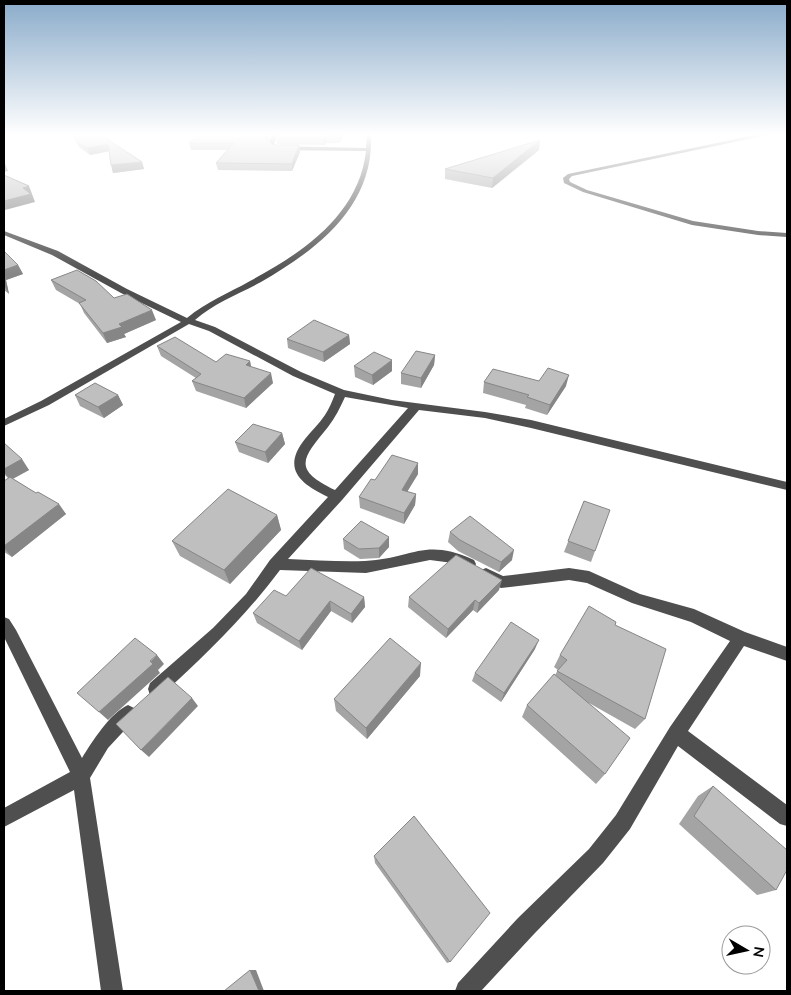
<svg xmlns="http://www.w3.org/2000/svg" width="791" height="995" viewBox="0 0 791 995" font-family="Mulish,sans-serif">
  <rect width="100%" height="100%" fill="#fff"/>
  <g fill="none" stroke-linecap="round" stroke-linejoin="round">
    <path fill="#4f4f4f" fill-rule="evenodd" d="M 272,135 L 277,135 L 274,144 L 276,146 L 366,148 L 367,135 L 371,135 C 374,206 318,249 261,282 C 239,294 214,303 195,320 L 215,327 L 301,372 L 344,390 L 392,400 L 485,412 L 531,420 L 787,482 L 787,490 L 531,428 L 485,418 L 419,410 L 342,500 L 288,559 C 314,560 340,562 365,561 C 412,559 424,537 474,560 L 476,564 L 474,568 L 469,570 L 453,563 L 430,560 L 366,573 L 280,570 C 245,617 205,655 162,695 L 156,697 L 150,695 L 148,689 L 150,683 L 213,628 L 246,594 L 270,560 L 328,497 C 301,484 281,469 305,439 C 311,431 319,424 325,415 C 329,409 332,402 335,394 L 293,376 L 209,331 L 189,324 L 49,405 L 4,426 L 4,419 L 41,401 L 181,322 L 121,293 L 52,255 L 4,235 L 4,231 L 58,251 L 127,289 L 187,318 C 206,302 229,293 250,281 C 302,253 359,215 366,151 L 275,150 L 268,144 ZM 345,397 L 408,408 L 335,490 C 291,469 303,458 328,427 C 335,418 340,408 345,397 Z
      M 755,135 L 768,135 L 572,176 L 569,179 L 570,182 L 587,190 L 693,221 L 758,231 L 787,233 L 787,237 L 758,235 L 692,225 L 583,192 L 564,183 L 563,178 L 568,174 Z
      M 486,568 L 503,576 L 569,568 L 589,571 L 640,594 L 694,609 L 745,632 L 787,647 L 787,661 L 744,646 L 688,731 L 787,805 L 787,826 L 780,824 L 678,746 L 630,829 L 603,863 L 534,934 L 481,991 L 455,991 L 458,983 L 518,918 L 589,849 L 616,815 L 670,727 L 730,641 L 691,622 L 632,603 L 587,583 L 569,580 L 501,588 L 481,578 L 479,574 L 481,570 Z
      M 4,617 L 9,619 L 16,630 L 82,758 C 92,742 110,713 128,705 L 134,708 L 137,714 L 134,720 L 108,748 L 90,778 L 123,991 L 101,991 L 74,790 L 4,827 L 4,808 L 70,772 L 4,637 Z"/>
  </g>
  <path fill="#a4a4a4" d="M 73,135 L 101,135 L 142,162 L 144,169 L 113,173 L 109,151 L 90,155 L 79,147 Z
    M 198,135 L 270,135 L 268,140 L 273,145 L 299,145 L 300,152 L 292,171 L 218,170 L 216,163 L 228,150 L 191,150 L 189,143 Z
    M 276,135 L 344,135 L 339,143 L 326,143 L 325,145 L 277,144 Z
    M 540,140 L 539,150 L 492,188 L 445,179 L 445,169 Z
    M 4,251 L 18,265 L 23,274 L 6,280 L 9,294 L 4,290 Z
    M 51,280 L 114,298 L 156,320 L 124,334 L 126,337 L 107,343 L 84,313 L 80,304 L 56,290 Z
    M 349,335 L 350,344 L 324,362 L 288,348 L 287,339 Z
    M 157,346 L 216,362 L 250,361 L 251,367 L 273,383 L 246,408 L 196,391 L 192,381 L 196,378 L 161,356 Z
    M 435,355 L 434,365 L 421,388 L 401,384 L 401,373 Z
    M 354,366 L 392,371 L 373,385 L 355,377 Z
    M 539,381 L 566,386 L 547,415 L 525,408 L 526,405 L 483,393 L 484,382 Z
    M 75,395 L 118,395 L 123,405 L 104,418 L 80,406 Z
    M 282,433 L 285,444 L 268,463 L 239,452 L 235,442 Z
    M 4,443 L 29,470 L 13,479 L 66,514 L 12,557 L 4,552 L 4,481 L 8,478 L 4,474 Z
    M 418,463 L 418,474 L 407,492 L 416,494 L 415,505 L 404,524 L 360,508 L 359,497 L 375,480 Z
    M 584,501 L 595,551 L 591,562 L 564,552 Z
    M 277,515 L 281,530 L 230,584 L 180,556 L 172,541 Z
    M 450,532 L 512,560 L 499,572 L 458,551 L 448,542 Z
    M 343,539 L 389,547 L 379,558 L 360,559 L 344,549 Z
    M 499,590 L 477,613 L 473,610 L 446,638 L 408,607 L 409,597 Z
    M 286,596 L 364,597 L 365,607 L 352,623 L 331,611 L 302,650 L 257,623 L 253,613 Z
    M 615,625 L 645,719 L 635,729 L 589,703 L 605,774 L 596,784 L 522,717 L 527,705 L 555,675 L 558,670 L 554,667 L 560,655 Z
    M 535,649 L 501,702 L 472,681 L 475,673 Z
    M 420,676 L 367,739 L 336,711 L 334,699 Z
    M 713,786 L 776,890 L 757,895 L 679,824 L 698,796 Z
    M 374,856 L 450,962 L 447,963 L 375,863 Z"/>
  <path fill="#868686" d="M 266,135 L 270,135 L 266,144 L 265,138 Z
    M 339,135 L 344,135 L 339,143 Z
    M 325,136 L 326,143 L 325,145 L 324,139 Z
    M 540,140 L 539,150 L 492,188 L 493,178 Z
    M 108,144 L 110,151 L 90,155 L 87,148 Z
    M 299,145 L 300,152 L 292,171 L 292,164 Z
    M 142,162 L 144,169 L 113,173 L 111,165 Z
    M 4,163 L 5,163 L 8,171 L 4,172 Z
    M 29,186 L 35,202 L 5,210 L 4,207 L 4,201 L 23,188 Z
    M 18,265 L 23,274 L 6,280 L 9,294 L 4,285 L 4,270 Z
    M 152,310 L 156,320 L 124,334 L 126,337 L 107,343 L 103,333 L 119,324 Z
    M 349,335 L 350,344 L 324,362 L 323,352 Z
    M 435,355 L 434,365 L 421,388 L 421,378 Z
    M 392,360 L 392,371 L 373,385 L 372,375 Z
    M 250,361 L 252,372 L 246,365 Z
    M 271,373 L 273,383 L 246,408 L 244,398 Z
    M 569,375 L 566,386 L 547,415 L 550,405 Z
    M 118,395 L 123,405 L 104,418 L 98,407 Z
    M 282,433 L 285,444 L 268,463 L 265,452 Z
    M 22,459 L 29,470 L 10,480 L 4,472 L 4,469 Z
    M 418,463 L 418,474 L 402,500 L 402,490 Z
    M 416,494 L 415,505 L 404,524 L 404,513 Z
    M 59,504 L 66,514 L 12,557 L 4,548 L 4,546 Z
    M 277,515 L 281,530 L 230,584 L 224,570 Z
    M 389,537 L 389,547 L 379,558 L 379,548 Z
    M 514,550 L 512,560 L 499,572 L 501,562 Z
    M 502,580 L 499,590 L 477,613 L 479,603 Z
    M 364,597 L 365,607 L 352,623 L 351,614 Z
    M 475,600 L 473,610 L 446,638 L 448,629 Z
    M 330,601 L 331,611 L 302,650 L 299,641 Z
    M 539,640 L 535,649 L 501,702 L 504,693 Z
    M 157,655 L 164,664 L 158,670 L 160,673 L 108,720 L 99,712 Z
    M 421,663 L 420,676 L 367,739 L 366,728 Z
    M 192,698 L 198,706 L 149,757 L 141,750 Z
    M 250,970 L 256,970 L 264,991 L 259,991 Z"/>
  <path fill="#bfbfbf" stroke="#868686" d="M 74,135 L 101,135 L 142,162 L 111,165 L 108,144 L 87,148 L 76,141 Z
    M 198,135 L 266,135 L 265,138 L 273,145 L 299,145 L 292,164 L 216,163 L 234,143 L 189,143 Z
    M 276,135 L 339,135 L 339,136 L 325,136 L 324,139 L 276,137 Z
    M 540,140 L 493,178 L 445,169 Z
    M 4,175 L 29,186 L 23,188 L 31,194 L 4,201 Z
    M 4,251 L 18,265 L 4,270 Z
    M 77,270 L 96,281 L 114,298 L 127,294 L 152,310 L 119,324 L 122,327 L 103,333 L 79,303 L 86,300 L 51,280 Z
    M 314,320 L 349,335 L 323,352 L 287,339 Z
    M 175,337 L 216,362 L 226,354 L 250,361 L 246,365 L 271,373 L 244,398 L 192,381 L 201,374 L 157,346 Z
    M 416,351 L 435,355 L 421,378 L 401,373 Z
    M 374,352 L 392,360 L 372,375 L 354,366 Z
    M 548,368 L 569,375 L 550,405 L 527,397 L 529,395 L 484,382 L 493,369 L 539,381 Z
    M 95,383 L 118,395 L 98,407 L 75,395 Z
    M 253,424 L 282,433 L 265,452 L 235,442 Z
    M 4,443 L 22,459 L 4,469 Z
    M 392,455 L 418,463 L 402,490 L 416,494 L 404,513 L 359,497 L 371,479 L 375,480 Z
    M 10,477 L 36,493 L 38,492 L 59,504 L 4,546 L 4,481 Z
    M 228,489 L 277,515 L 224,570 L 172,541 Z
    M 584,501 L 610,510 L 595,551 L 568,541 Z
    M 470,516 L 514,550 L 501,562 L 460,540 L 450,532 Z
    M 361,521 L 389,537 L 379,548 L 359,549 L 343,539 Z
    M 456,555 L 502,580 L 479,603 L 475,600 L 448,629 L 409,597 Z
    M 311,568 L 364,597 L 351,614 L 330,601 L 299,641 L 253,613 L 274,590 L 286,596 Z
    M 589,606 L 616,622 L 615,625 L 666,649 L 645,719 L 557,671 L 567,660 L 560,655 Z
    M 511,622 L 539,640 L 504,693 L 475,673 Z
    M 135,638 L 157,655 L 150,661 L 153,664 L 99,712 L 77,693 Z
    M 390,638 L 421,663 L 366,728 L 334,699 Z
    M 554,674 L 630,738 L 605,774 L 527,705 Z
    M 168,677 L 192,698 L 141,750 L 116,724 Z
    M 713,786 L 787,850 L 787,870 L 776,890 L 694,816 Z
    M 414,816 L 490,913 L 450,962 L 374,856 Z
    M 250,970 L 259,991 L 224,991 Z"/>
  <linearGradient id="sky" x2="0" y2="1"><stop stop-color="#8aabca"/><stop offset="0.49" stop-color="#fff"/><stop offset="1" stop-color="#fff" stop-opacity="0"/></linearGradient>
  <rect width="791" height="275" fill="url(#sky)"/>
  <rect width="791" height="995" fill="none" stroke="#000000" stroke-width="10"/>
  <g transform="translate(746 950) rotate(99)"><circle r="24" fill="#ffffff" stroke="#999999"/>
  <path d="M0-4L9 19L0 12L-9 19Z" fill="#000000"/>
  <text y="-8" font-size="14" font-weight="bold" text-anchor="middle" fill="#000000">N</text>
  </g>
</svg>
